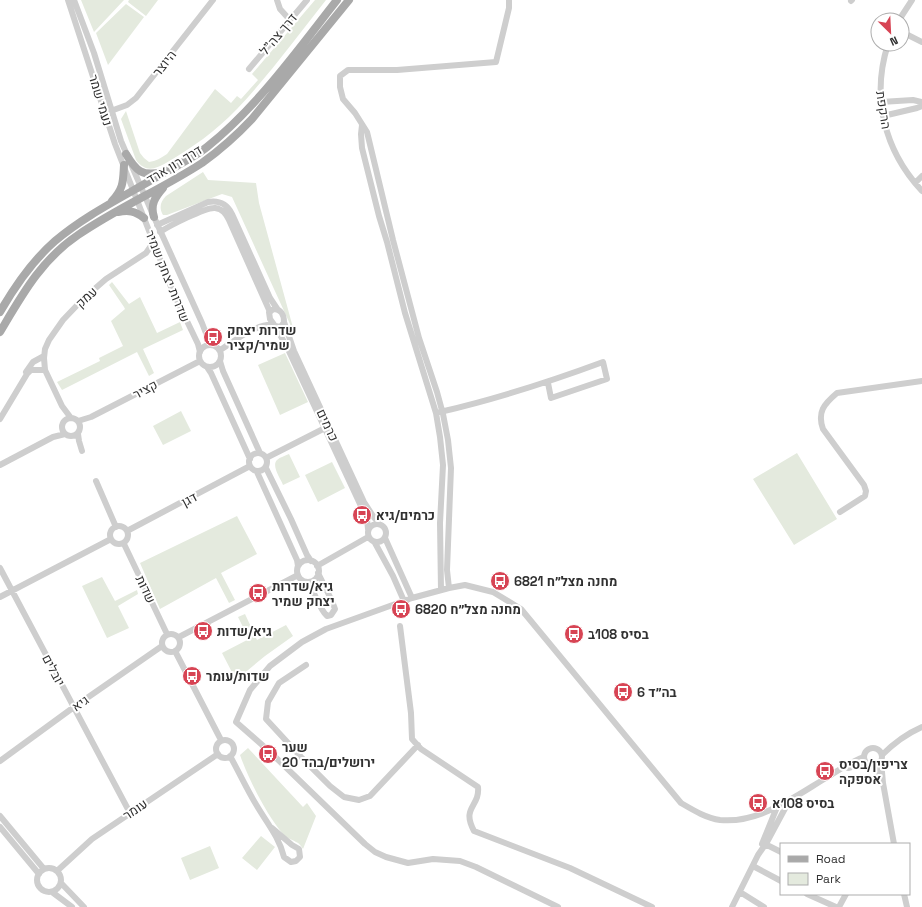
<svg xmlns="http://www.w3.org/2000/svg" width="922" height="907" viewBox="0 0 922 907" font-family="'Space Grotesk',Heebo,sans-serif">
  <rect width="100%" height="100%" fill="#fff"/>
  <path fill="#e4eade" d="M 81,0 L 124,0 L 94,32 Z
    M 129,0 L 158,0 L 146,16 L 128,2 Z
    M 315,0 L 326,0 C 297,37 269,75 237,109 C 216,131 192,148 166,163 C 154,170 145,172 136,160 L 121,119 L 126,111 L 140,153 L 144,158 L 149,162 C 156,161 161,158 167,154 L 215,89 L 231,103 L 237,96 L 241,99 L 258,80 L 252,74 Z
    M 126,4 L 144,17 L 108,65 L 96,33 Z
    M 203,172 L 208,180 L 256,183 L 259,203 L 295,335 L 232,197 L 222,194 L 167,215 L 163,215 C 159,208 160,202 166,196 Z
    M 112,282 L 129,304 L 140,297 L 157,333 L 180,322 L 183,330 L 143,349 L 154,373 L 149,376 L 137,352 L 62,390 L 57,382 L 100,361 L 99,358 L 123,346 L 111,321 L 125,309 L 124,307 L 109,285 Z
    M 285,353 L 308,402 L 280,415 L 258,365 Z
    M 181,411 L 191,431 L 163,445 L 153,426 Z
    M 797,453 L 837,519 L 794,545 L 753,479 Z
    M 289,454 L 300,477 L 283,485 C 281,479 271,466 277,460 C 280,457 285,456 289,454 Z
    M 332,462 L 345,488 L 318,502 L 305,475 Z
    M 237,516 L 257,554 L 221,573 L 235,600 L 229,603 L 216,578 L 160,609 L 140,563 Z
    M 102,577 L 115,601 L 137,590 L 138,594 L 118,606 L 129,628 L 107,638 L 82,586 Z
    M 245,614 L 257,640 L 286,625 L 293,636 L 265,656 L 236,680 L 222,653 L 249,639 L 238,617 Z
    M 248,748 L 303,807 L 307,803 L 316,816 L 303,849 C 301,846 299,843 296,842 C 292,839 287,839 283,834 C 266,814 249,780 240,755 Z
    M 261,836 L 275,847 L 257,870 L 242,858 Z
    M 210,846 L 219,868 L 190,880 L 181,858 Z"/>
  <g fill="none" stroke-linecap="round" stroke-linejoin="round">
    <path stroke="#cecece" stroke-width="6" d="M 68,0 L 115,144 L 173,292 L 198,344 L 200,352
      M 74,0 L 94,53 L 121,141 L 154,217 L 202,323 L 209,341 L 212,345
      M 277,0 L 280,9 L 290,20
      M 851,1 L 852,0
      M 899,20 L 912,0
      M 902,32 L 922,42
      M 888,44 C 871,97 884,150 922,191
      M 249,69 L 307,0
      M 881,102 L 913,100 L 922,102
      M 108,112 L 127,105 L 136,98 L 213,0
      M 883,116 L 917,108 L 922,106
      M 362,125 L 361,134 L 362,148 L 379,216 L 387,242 L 405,313 L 436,413 L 440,437 L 443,465 L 440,523 L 441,590
      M 915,183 L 922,176
      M 157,225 L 208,202 C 220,200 227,204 232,214 L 270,298 L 278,310
      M 160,232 C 169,226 206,207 215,208 C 223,209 226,214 229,220 L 270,312
      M 274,309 C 281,309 284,315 284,322 L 281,327 L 275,326 L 270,319 L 269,312 Z
      M 284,322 L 294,351 L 364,502 L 373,516 L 379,524
      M 275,326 L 287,347 L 367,519 L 368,529
      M199 356a11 11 0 1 1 22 0a11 11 0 1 1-22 0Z
      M 220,350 C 233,342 258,322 274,325
      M 220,361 L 223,371 L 260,453
      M 207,367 L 211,373 L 250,459
      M 26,372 L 33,362 L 44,356
      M 440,412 C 496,399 549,382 603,362 L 607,379 L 551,398 L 548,383
      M62 427a9 9 0 1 1 18 0a9 9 0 1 1-18 0Z
      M 71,418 L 62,406 L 45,370 L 44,358 L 45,349 L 49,340 L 63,320 L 83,299 L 106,279 L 146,253 L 153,243
      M 0,419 L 27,374 L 31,370 L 45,370
      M 78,421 L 91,417 L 200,361
      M 78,434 L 79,441 L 82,451
      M249 462a9 9 0 1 1 18 0a9 9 0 1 1-18 0Z
      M 266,458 L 327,427
      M 0,465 L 53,437 L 65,434
      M 266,468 L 291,519 L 307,555 L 311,561
      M 257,472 L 297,560 L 298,566
      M 96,481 L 116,527
      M 840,512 L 865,496 L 866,491 L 864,485 L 823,429 C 817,412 824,404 837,393 L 922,381
      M368 533a9 9 0 1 1 18 0a9 9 0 1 1-18 0Z
      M110 535a9 9 0 1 1 18 0a9 9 0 1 1-18 0Z
      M 127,531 L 250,466
      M 385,538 L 412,598
      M 375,543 L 393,576 L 404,601
      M 124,544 L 167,634
      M297 571a11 11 0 1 1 22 0a11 11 0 1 1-22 0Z
      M 317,566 L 368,537
      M 0,568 L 130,813
      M 305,582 C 316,590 317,606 327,616 L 331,615 L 335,609 L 332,601 L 318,573
      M 449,588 L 447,570 L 451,468 L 448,440 L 443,414 L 437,392 L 419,338 L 393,240 L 367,132 L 355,113 L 343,99 L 340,87 L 340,76 L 348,70 L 397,70 L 496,62 L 509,8 L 509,0
      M 0,597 L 111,539
      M 400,626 L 411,713 L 412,739 L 421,749 L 478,787 C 480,807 461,807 474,831 L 570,868 L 652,907
      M162 643a9 9 0 1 1 18 0a9 9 0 1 1-18 0Z
      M 179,637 L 298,575
      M 175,651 L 221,740
      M 306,665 L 279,683 L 268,702 L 266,719 L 301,757 L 330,786 L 344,797 L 359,800 L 370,796 L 418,745
      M216 749a9 9 0 1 1 18 0a9 9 0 1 1-18 0Z
      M864 757a9 9 0 1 1 18 0a9 9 0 1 1-18 0Z
      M 882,755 C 894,743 906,734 922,727
      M 230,756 C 239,772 247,790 257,806 C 267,823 279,837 284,857 L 291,862 L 296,861 L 300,857 L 299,849 L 292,845 L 272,828
      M 0,761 L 74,707 L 162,646
      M 881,761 L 883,783 L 894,844
      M 874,766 L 882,782
      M 848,768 L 866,763
      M 0,816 L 44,869
      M 0,827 L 39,874
      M 762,844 L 777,807
      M 765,844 L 781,852
      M 753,866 L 781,881
      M37 880a12 12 0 1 1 24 0a12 12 0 1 1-24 0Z
      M 57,871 L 92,839 L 218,754
      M 61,883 L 84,907
      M 52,892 L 72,907
      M 740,892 L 764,907
      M 807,894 L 836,907
      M 904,894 L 907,907
      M 558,907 L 476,867 L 460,861 L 433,859 L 408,863 L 386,857 L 375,852 L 365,844 L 269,751 L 236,722 L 250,690 L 270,666 L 302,642 L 326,629 L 412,598 L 449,588 L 465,585 L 493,592 L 521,609 L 681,803 C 693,810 706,818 720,820 C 761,824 798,794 831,775 C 842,768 852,761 864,757
      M 732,907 L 758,855 L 767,842 L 789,801
      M 839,907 L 846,894"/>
    <path stroke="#a9a9a9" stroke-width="8" d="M 126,154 C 136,171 142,177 163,172
      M 112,201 C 124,188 123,181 124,165
      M 118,212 C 129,210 135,211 144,218
      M 154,217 C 150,205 155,197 163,188
      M 0,312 C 15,286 32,261 55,241 C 87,214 125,196 160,175 C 176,166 193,158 207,147 C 258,106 297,51 337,0
      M 0,332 C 22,295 41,260 78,235 C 117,208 162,189 202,163 C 220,150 237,135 252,119 L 349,0"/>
  </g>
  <defs>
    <symbol id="bus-disc" viewBox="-11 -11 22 22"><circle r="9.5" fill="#d74454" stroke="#fff"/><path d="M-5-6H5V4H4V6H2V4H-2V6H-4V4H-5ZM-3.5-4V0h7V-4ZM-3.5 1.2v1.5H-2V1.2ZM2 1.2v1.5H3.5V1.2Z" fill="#fff"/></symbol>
  </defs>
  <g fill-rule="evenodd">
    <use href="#bus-disc" x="202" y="326" width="22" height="22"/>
    <use href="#bus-disc" x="351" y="504" width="22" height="22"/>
    <use href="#bus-disc" x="489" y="570" width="22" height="22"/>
    <use href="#bus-disc" x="247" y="582" width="22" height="22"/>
    <use href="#bus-disc" x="390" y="598" width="22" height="22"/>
    <use href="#bus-disc" x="192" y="620" width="22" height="22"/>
    <use href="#bus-disc" x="563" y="623" width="22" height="22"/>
    <use href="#bus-disc" x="181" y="665" width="22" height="22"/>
    <use href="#bus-disc" x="612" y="681" width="22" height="22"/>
    <use href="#bus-disc" x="257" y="743" width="22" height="22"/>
    <use href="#bus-disc" x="814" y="760" width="22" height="22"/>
    <use href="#bus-disc" x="747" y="792" width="22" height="22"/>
  </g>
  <g text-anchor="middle" stroke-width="4" stroke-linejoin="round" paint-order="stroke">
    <g font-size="13" fill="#313131" stroke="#fff">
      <text transform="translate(278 34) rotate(-50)" y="5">דרך צה"ל</text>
      <text transform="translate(164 63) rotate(-52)" y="5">היוצר</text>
      <text transform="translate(101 100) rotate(73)" y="5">נעמי שמר</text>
      <text transform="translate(884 110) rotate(81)" y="5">הרקפת</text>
      <text transform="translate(174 164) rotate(-31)" y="5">דרך רון ארד</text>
      <text transform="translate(168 276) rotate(68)" y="5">שדרות יצחק שמיר</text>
      <text transform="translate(86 297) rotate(-43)" y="5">עמק</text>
      <text transform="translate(145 389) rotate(-28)" y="5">קציר</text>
      <text transform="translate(328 425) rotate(65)" y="5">כרמים</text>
      <text transform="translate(189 499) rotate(-28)" y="5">דגן</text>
      <text transform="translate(146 589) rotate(64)" y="5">שדות</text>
      <text transform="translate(54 670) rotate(62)" y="5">יובלים</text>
      <text transform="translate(80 703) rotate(-35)" y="5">גיא</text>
      <text transform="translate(135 809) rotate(-34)" y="5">עומר</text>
    </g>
    <g font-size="13" font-weight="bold" fill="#313131" stroke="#fff" text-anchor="start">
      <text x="227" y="335">שדרות יצחק<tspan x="227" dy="15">שמיר/קציר</tspan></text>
      <text x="376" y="520">כרמים/גיא</text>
      <text x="514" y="586">מחנה מצל״ח 6821</text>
      <text x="272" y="591">גיא/שדרות<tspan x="272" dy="15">יצחק שמיר</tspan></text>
      <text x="415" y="614">מחנה מצל״ח 6820</text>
      <text x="217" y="636">גיא/שדות</text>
      <text x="588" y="639">בסיס 108ב</text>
      <text x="206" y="681">שדות/עומר</text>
      <text x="637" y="697">בה״ד 6</text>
      <text x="282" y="752">שער<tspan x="282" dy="15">ירושלים/בהד 20</tspan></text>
      <text x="839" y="769">צריפין/בסיס<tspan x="839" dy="15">אספקה</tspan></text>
      <text x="772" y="808">בסיס 108א</text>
    </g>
  </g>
  <rect x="780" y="843" width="130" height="52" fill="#ffffff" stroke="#adadad"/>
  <rect x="788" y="856" width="20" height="6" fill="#a9a9a9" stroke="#adadad"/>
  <text x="816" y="863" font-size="12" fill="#313131">Road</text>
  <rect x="788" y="873" width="20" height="12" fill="#e4eade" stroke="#adadad"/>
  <text x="816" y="883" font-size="12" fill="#313131">Park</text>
  <g transform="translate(890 32) rotate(156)"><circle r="19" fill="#ffffff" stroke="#adadad"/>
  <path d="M0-3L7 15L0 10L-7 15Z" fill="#d74454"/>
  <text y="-6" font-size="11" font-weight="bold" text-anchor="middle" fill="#313131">N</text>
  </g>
</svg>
